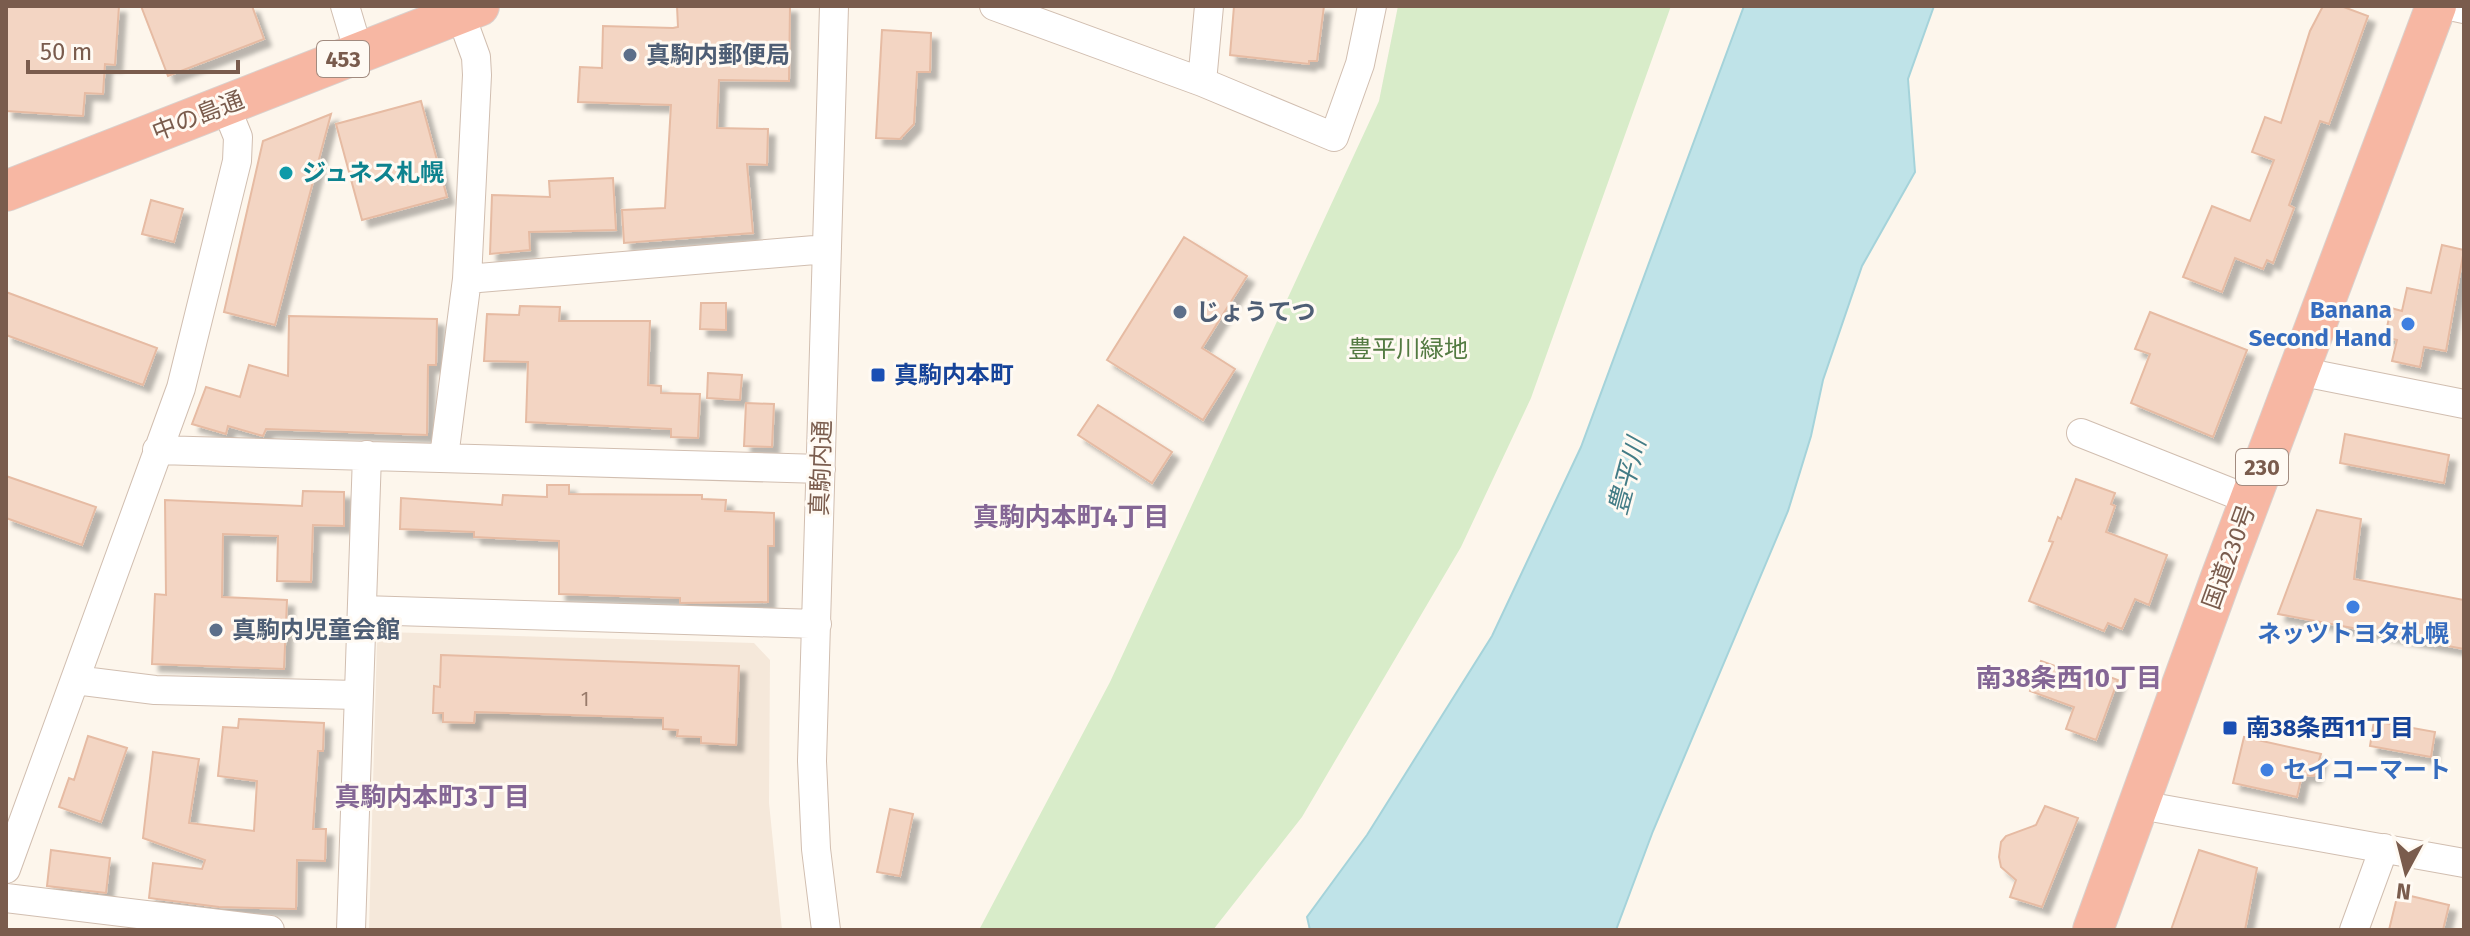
<svg xmlns="http://www.w3.org/2000/svg" width="2470" height="936" viewBox="0 0 2470 936" font-family="'Fira Sans','Noto Sans JP',sans-serif">
  <defs>
    <filter id="shadow"><feDropShadow dx="7" dy="7" stdDeviation="2" flood-color="#0004"/></filter>
  </defs>
  <rect width="100%" height="100%" fill="#fdf6ec"/>
  <path fill="#f5e8da" d="M 385,632 L 754,643 L 770,660 L 769,803 L 782,930 L 369,930 L 377,639 Z"/>
  <path fill="#d8ecc9" d="M 1398,6 L 1671,6 L 1531,398 L 1461,547 L 1302,817 L 1213,930 L 979,930 L 1110,682 L 1379,101 Z"/>
  <path fill="#bfe3e8" stroke="#a5d3da" stroke-width="2" d="M 1744,6 L 1934,6 L 1908,79 L 1915,172 L 1862,266 L 1823,380 L 1811,436 L 1788,511 L 1653,831 L 1616,930 L 1310,930 L 1307,917 L 1367,835 L 1492,636 L 1581,447 Z"/>
  <path fill="#f3d5c3" stroke="#e6bba3" stroke-width="2" filter="url(#shadow)" d="M 6,6 L 119,6 L 115,65 L 105,64 L 103,94 L 85,93 L 83,116 L 6,111 Z
    M 141,6 L 252,6 L 264,39 L 168,76 Z
    M 677,6 L 790,6 L 789,81 L 719,80 L 717,128 L 768,129 L 767,165 L 747,164 L 753,233 L 624,243 L 622,210 L 665,208 L 671,105 L 578,102 L 580,67 L 602,68 L 603,26 L 673,28 L 678,27 Z
    M 1234,6 L 1324,6 L 1317,61 L 1309,61 L 1309,64 L 1230,55 Z
    M 2323,6 L 2341,6 L 2368,16 L 2329,124 L 2320,121 L 2289,205 L 2294,208 L 2273,263 L 2267,260 L 2263,269 L 2235,258 L 2222,292 L 2183,277 L 2212,206 L 2250,221 L 2274,160 L 2252,152 L 2265,117 L 2281,123 L 2310,31 Z
    M 882,30 L 931,33 L 930,72 L 917,72 L 914,124 L 900,139 L 876,138 Z
    M 421,101 L 447,197 L 362,220 L 336,124 Z
    M 331,114 L 275,325 L 224,312 L 263,141 Z
    M 613,178 L 616,230 L 529,232 L 530,250 L 490,254 L 492,195 L 550,197 L 549,181 Z
    M 151,200 L 183,209 L 174,242 L 142,234 Z
    M 1184,237 L 1247,276 L 1202,348 L 1235,369 L 1203,420 L 1107,360 Z
    M 2442,245 L 2464,250 L 2446,351 L 2424,347 L 2420,367 L 2392,361 L 2397,340 L 2385,337 L 2391,308 L 2402,311 L 2407,288 L 2431,293 Z
    M 6,292 L 157,348 L 143,385 L 6,335 Z
    M 701,303 L 726,303 L 726,330 L 700,329 Z
    M 520,306 L 560,307 L 559,321 L 650,321 L 648,385 L 661,386 L 661,393 L 700,394 L 698,438 L 671,437 L 671,429 L 526,422 L 528,362 L 484,361 L 487,314 L 519,315 Z
    M 2150,312 L 2247,350 L 2213,437 L 2131,403 L 2150,354 L 2135,349 Z
    M 289,316 L 437,319 L 436,365 L 428,365 L 427,435 L 266,429 L 263,436 L 228,426 L 226,434 L 192,424 L 206,387 L 240,397 L 249,365 L 288,376 Z
    M 708,373 L 742,375 L 740,400 L 707,398 Z
    M 746,403 L 774,404 L 772,447 L 744,446 Z
    M 1098,405 L 1172,452 L 1152,483 L 1078,435 Z
    M 2345,434 L 2449,455 L 2444,483 L 2340,463 Z
    M 6,476 L 96,507 L 82,545 L 6,518 Z
    M 2076,479 L 2115,493 L 2111,504 L 2115,506 L 2106,532 L 2167,555 L 2149,605 L 2135,599 L 2122,629 L 2108,623 L 2104,631 L 2029,601 L 2053,542 L 2049,541 L 2058,517 L 2061,519 Z
    M 547,485 L 569,485 L 569,494 L 702,495 L 702,499 L 726,500 L 725,511 L 774,513 L 774,546 L 768,546 L 768,602 L 680,603 L 680,598 L 559,594 L 559,541 L 474,537 L 474,532 L 400,529 L 401,498 L 502,505 L 503,495 L 547,497 Z
    M 303,491 L 344,492 L 344,526 L 313,525 L 311,582 L 277,581 L 278,536 L 223,534 L 222,597 L 287,600 L 284,669 L 152,664 L 155,594 L 166,595 L 165,500 L 302,506 Z
    M 2317,510 L 2361,519 L 2354,579 L 2464,600 L 2464,649 L 2278,614 Z
    M 441,655 L 739,666 L 736,745 L 701,743 L 701,737 L 677,736 L 678,730 L 663,729 L 663,718 L 475,712 L 474,723 L 443,722 L 443,713 L 433,713 L 434,686 L 440,687 Z
    M 2041,661 L 2085,677 L 2088,669 L 2118,680 L 2096,740 L 2066,729 L 2074,707 L 2030,691 Z
    M 239,719 L 324,723 L 323,751 L 318,751 L 313,829 L 326,829 L 325,861 L 297,860 L 296,909 L 219,907 L 149,898 L 153,863 L 202,869 L 205,860 L 143,838 L 153,752 L 199,759 L 189,823 L 254,831 L 257,781 L 218,776 L 223,727 L 238,728 Z
    M 2374,721 L 2435,732 L 2431,757 L 2370,746 Z
    M 88,736 L 127,748 L 101,822 L 59,807 L 69,778 L 74,780 Z
    M 2244,737 L 2321,754 L 2314,776 L 2302,775 L 2297,797 L 2233,783 Z
    M 2045,806 L 2078,818 L 2042,907 L 2010,897 L 2016,880 L 2001,867 L 1999,857 L 2001,842 L 2006,836 L 2036,825 Z
    M 890,809 L 913,814 L 900,876 L 877,872 Z
    M 51,850 L 110,858 L 106,893 L 47,886 Z
    M 2199,850 L 2257,868 L 2245,930 L 2171,930 Z
    M 2398,893 L 2449,905 L 2443,930 L 2389,930 Z"/>
  <g fill="none" stroke-linecap="round" stroke-linejoin="round">
    <defs>
      <path id="minor" d="M 345,6 L 359,53
        M 994,6 L 1202,82 L 1334,137 L 1360,64 L 1372,6
        M 2450,6 L 2464,9
        M 1202,82 L 1209,6
        M 467,279 L 827,249
        M 2298,371 L 2464,404
        M 2081,433 L 2250,500
        M 157,450 L 821,469
        M 444,457 L 467,279 L 477,75 L 476,57 L 460,13
        M 362,610 L 817,624
        M 75,680 L 155,690 L 357,695
        M 2140,805 L 2464,863
        M 6,869 L 181,388 L 237,161 L 238,137 L 225,105
        M 6,898 L 270,930
        M 351,930 L 367,455
        M 826,930 L 816,849 L 812,761 L 834,6
        M 2354,930 L 2384,848"/>
      <path id="highway" d="M 6,191 L 479,6
        M 2093,930 L 2220,580 L 2436,6"/>
    </defs>
    <use href="#minor" stroke="#d1beb0" stroke-width="30"/>
    <use href="#highway" stroke="#dad1cd" stroke-width="42"/>
    <use href="#minor" stroke="#fff" stroke-width="28"/>
    <use href="#highway" stroke="#f7b7a3" stroke-width="40"/>
  </g>
  <g fill="#5c6f8a" stroke="#fffaf3" stroke-width="3">
    <circle cx="630" cy="55" r="8"/>
    <circle cx="1180" cy="312" r="8"/>
    <circle cx="216" cy="630" r="8"/>
  </g>
  <circle fill="#0f9aa8" stroke="#fffaf3" stroke-width="3" cx="286" cy="173" r="8"/>
  <g fill="#3f7fe0" stroke="#fffaf3" stroke-width="3">
    <circle cx="2408" cy="324" r="8"/>
    <circle cx="2353" cy="607" r="8"/>
    <circle cx="2267" cy="770" r="8"/>
  </g>
  <g fill="#1a4fb4" stroke="#fffaf3" stroke-width="3">
    <rect x="870" y="367" width="16" height="16" rx="4"/>
    <rect x="2222" y="720" width="16" height="16" rx="4"/>
  </g>
  <g text-anchor="middle" stroke-width="6" stroke-linejoin="round" paint-order="stroke">
    <g font-size="20" fill="#987a6a">
      <text x="585" y="706">1</text>
    </g>
    <g fill="#fffaf3" stroke="#a28b7f" stroke-width="2">
      <rect x="317" y="41" width="52" height="36" rx="6"/>
      <rect x="2236" y="449" width="52" height="36" rx="6"/>
    </g>
    <g font-size="22" font-weight="bold" fill="#7a5c4d">
      <text x="343" y="67">453</text>
      <text x="2262" y="475">230</text>
    </g>
    <g font-size="24" font-weight="bold" fill="#4e5e75" stroke="#fffaf3" text-anchor="start">
      <text x="646" y="63">真駒内郵便局</text>
      <text x="1196" y="320">じょうてつ</text>
      <text x="232" y="638">真駒内児童会館</text>
    </g>
    <g font-size="24" fill="#7a5c4d" stroke="#fffaf3">
      <text transform="translate(198 116) rotate(-21)" y="8">中の島通</text>
      <text transform="translate(821 468) rotate(-88)" y="8">真駒内通</text>
      <text transform="translate(2229 557) rotate(-70)" y="8">国道230号</text>
    </g>
    <g font-size="24" font-weight="bold" fill="#0d838f" stroke="#fffaf3" text-anchor="start">
      <text x="302" y="181">ジュネス札幌</text>
    </g>
    <g font-size="24" font-weight="bold" fill="#366cbe" stroke="#fffaf3" text-anchor="end">
      <text x="2392" y="318">Banana<tspan x="2392" dy="28">Second Hand</tspan></text>
      <text x="2353" y="642" text-anchor="middle">ネッツトヨタ札幌</text>
      <text x="2283" y="778" text-anchor="start">セイコーマート</text>
    </g>
    <g font-size="24" fill="#537a41" stroke="#fffaf3">
      <text x="1408" y="357">豊平川緑地</text>
    </g>
    <g font-size="24" font-weight="bold" fill="#164399" stroke="#fffaf3" text-anchor="start">
      <text x="894" y="383">真駒内本町</text>
      <text x="2246" y="736">南38条西11丁目</text>
    </g>
    <g font-size="26" font-style="italic" fill="#437c86" stroke="#fffaf3">
      <text transform="translate(1627 476) rotate(-75)" y="9">豊平川</text>
    </g>
    <g font-size="26" font-weight="bold" fill="#846695" stroke="#fffaf3">
      <text x="1071" y="526">真駒内本町4丁目</text>
      <text x="2069" y="687">南38条西10丁目</text>
      <text x="432" y="806">真駒内本町3丁目</text>
    </g>
  </g>
  <rect width="2470" height="936" fill="none" stroke="#7a5c4d" stroke-width="16"/>
  <g transform="translate(2406 872) rotate(187)" stroke="#fffaf3" stroke-width="6" paint-order="stroke">
  <path d="M0-6L14 30L0 20L-14 30Z" fill="#7a5c4d"/>
  <text y="-12" font-size="22" font-weight="bold" text-anchor="middle" fill="#7a5c4d">N</text>
  </g>
  <path d="M28 60v12h210v-12" fill="none" stroke="#7a5c4d" stroke-width="4"/>
  <text x="40" y="60" font-size="24" fill="#7a5c4d" stroke="#fffaf3" stroke-width="6" paint-order="stroke">50 m</text>
</svg>
